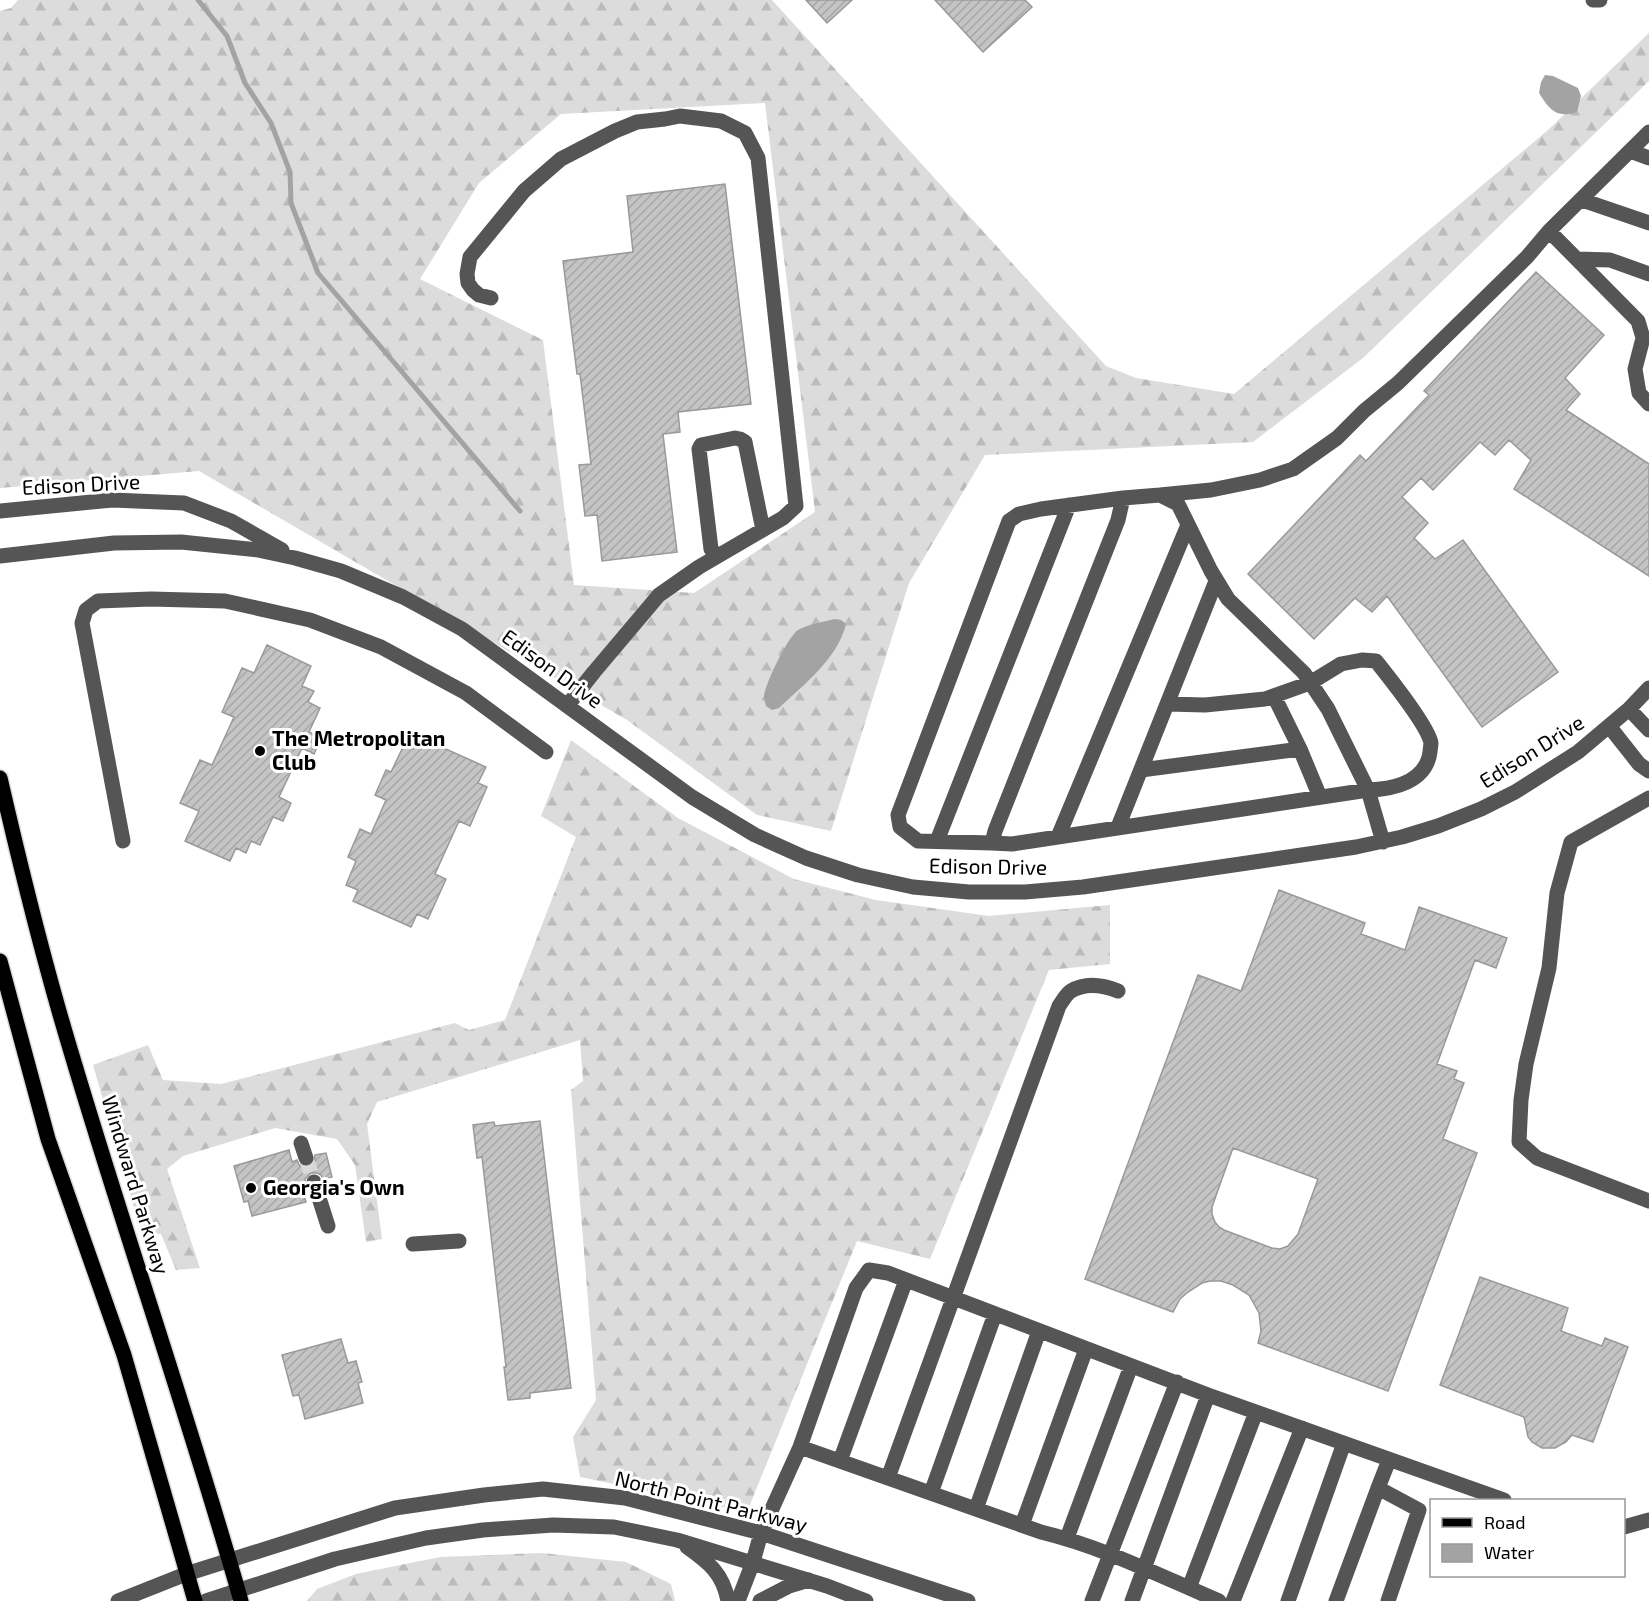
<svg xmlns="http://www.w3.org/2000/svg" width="1649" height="1601" viewBox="0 0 1649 1601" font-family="'Exo 2',sans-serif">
  <defs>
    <pattern id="forest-firs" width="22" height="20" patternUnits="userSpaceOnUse" patternTransform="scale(1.5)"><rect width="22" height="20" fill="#dcdcdc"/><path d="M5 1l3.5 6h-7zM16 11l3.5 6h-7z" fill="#bbb"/></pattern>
    <pattern id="building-hatch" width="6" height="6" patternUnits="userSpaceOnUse" patternTransform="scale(1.5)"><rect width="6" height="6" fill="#c4c4c4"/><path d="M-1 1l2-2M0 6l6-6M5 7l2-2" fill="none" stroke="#a7a7a7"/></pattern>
  </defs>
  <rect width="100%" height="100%" fill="#fff"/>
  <path fill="url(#forest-firs)" fill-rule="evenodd" d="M 18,0 L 772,0 L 1106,366 L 1136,378 L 1234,394 L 1548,130 L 1649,33 L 1649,81 L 1363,358 L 1253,442 L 985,455 L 909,583 L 831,831 L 757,815 L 627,720 L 199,471 L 0,488 L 0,11 L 11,8 ZM 765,103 L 815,512 L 694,593 L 574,585 L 543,340 L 420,279 L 479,183 L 561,114 Z
    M 571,740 L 678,818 L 794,879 L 876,900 L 989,916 L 1110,905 L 1110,964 L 1049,970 L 930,1259 L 857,1241 L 747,1512 L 580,1477 L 573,1437 L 596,1400 L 571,1090 L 583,1081 L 580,1040 L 377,1102 L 367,1124 L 382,1239 L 366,1242 L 355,1165 L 337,1139 L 275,1128 L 183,1156 L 167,1169 L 200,1268 L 176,1270 L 161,1234 L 141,1232 L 93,1065 L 148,1045 L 163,1080 L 221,1084 L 455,1023 L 469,1030 L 505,1020 L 576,837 L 541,816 Z
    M 542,1553 L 626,1562 L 671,1584 L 675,1601 L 307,1601 L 317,1589 L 356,1574 L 440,1557 Z"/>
  <path fill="#a3a3a3" d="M 1545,75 L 1553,76 L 1578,88 L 1581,96 L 1577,112 C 1556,119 1549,109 1539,93 L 1541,82 Z
    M 835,619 L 841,620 L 846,624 C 837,660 804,684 779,708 L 772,710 L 766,706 C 766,705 764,699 764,697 C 764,686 788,636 798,630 C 808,624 823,622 835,619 Z"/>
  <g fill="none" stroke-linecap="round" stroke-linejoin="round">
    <path stroke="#a3a3a3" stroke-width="5" d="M 198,0 L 227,36 L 245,83 L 271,123 L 290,172 L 291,203 L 318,273 L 520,511"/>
  </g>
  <path fill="url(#building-hatch)" stroke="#999" stroke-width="1.5" fill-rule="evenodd" d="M 806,0 L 852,0 L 827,23 Z
    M 935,0 L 1025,0 L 1032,7 L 983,52 Z
    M 725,184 L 751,404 L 678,412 L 680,432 L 663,434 L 677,552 L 602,561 L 597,515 L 585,516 L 579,465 L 591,464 L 580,374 L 577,374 L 563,261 L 633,252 L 627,196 Z
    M 1536,272 L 1604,335 L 1565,378 L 1580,394 L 1566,410 L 1649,464 L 1649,576 L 1514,489 L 1531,460 L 1509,440 L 1495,455 L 1480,442 L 1433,490 L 1421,478 L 1402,497 L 1428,523 L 1414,538 L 1435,559 L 1463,540 L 1558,672 L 1482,727 L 1387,596 L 1372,612 L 1355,598 L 1314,639 L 1248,574 L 1360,455 L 1366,461 L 1429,395 L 1424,391 Z
    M 267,645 L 311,666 L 302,686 L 314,691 L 308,702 L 320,708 L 309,732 L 321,738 L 314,754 L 302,748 L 279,797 L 291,803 L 283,821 L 273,817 L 260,845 L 251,841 L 246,853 L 236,848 L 230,861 L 185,841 L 199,811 L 180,803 L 200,760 L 212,765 L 234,717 L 222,712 L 242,668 L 254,673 Z
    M 419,737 L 486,767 L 478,783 L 487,787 L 470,826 L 459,821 L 435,874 L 446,879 L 428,919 L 417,914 L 411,927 L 353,901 L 358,890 L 346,885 L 356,861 L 348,857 L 360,829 L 371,834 L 386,800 L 375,795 L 386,770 L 391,772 L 404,745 L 413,749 Z
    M 1279,890 L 1365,923 L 1361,934 L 1405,950 L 1419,907 L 1507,938 L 1496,968 L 1475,960 L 1437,1064 L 1457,1071 L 1454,1079 L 1464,1083 L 1443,1139 L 1477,1153 L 1388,1391 L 1258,1343 L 1261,1331 L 1259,1313 L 1249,1295 L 1233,1285 L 1221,1281 L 1210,1281 L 1202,1283 L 1188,1292 L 1180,1299 L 1173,1312 L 1085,1279 L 1198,975 L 1241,991 ZM 1233,1148 L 1318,1179 L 1298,1234 L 1288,1246 L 1280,1249 L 1272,1248 L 1224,1230 L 1219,1227 L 1215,1222 L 1212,1214 L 1212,1207 Z
    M 540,1121 L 571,1388 L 530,1393 L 530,1398 L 508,1400 L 504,1367 L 506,1367 L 482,1157 L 477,1158 L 473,1125 L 494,1122 L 495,1126 Z
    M 289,1150 L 292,1162 L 297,1160 L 299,1165 L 305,1168 L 310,1167 L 314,1164 L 315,1155 L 326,1153 L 332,1177 L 323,1179 L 321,1175 L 317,1173 L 311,1173 L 305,1179 L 305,1184 L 301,1185 L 306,1202 L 252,1216 L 248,1201 L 244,1202 L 234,1166 Z
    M 1480,1277 L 1568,1308 L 1561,1331 L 1602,1346 L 1605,1338 L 1628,1347 L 1593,1442 L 1572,1435 L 1566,1442 L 1555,1448 L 1542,1448 L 1532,1442 L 1528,1437 L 1524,1417 L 1440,1385 Z
    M 341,1339 L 348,1363 L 356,1361 L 362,1382 L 358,1383 L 363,1403 L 305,1419 L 299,1395 L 293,1396 L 282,1355 Z"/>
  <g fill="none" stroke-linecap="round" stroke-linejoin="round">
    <path stroke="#d9d9d9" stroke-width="15" stroke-dasharray="15 8" stroke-linecap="butt" d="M 306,1158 L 314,1182"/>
    <defs>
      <path id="major" d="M 0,778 C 18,856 37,934 59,1011 C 116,1209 185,1403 241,1601
        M 0,961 L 48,1139 L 124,1355 L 195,1601"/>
    </defs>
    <use href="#major" stroke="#dbdbdb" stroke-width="18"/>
    <path stroke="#555" stroke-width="15" d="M 1593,0 L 1600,0
      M 1630,151 L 1649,158
      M 1582,200 L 1649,223
      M 1549,231 L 1649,132
      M 1578,259 L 1610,260 L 1649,274
      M 491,298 L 479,295 L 473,290 L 468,283 L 467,274 L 470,257 L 524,191 L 561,159 L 615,131 L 637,122 L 665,119 L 680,116 L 721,121 L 745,133 L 758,158 L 796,506 L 783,518 L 699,567 L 659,595 L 594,672 L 567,706
      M 1160,495 L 1211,490 L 1260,480 L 1293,469 L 1337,438 L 1364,411 L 1398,383 L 1527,257 L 1549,231 L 1638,321 L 1643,338 L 1635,369 L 1639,393 L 1649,404
      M 0,511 L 112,500 L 184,503 L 231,521 L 282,550
      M 0,556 L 114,543 L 181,542 L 258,550 L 295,558 L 341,571 L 403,597 L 462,629 L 692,797 L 755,835 L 806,858 L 858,875 L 913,887 L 969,892 L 1025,892 L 1083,887 L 1356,847 L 1402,837 L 1438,826 L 1481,809 L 1515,792 L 1578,752 L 1629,709 L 1649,688
      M 717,556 L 711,549 L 699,449 L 701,445 L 735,438 L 740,439 L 745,442 L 763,530
      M 1167,704 L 1205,705 L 1265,699 L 1310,683 L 1341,664 L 1362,660 L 1376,661 C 1388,676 1428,726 1431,743 C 1431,744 1430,751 1430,752 C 1426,782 1394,789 1368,790 L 1012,844 L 992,843 L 995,831 L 1118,520 L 1123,498 L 1160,495 L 1178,504 L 1211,571 L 1228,599 L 1304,673 L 1328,709 L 1368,790 L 1383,842
      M 1629,709 L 1649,730
      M 1609,726 L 1639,764 L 1649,771
      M 1300,749 L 1320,797
      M 1141,770 L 1300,749 L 1274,696
      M 1649,798 L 1571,842 L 1557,893 L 1549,968 L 1526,1064 L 1521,1100 L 1519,1142 L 1537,1158 L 1649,1201
      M 1118,827 L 1216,581
      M 1058,837 L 1188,525
      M 123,841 L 82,623 L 86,610 L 98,601 L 151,599 L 225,601 L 310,620 L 381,647 L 466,693 L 546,752
      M 937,841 L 1069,505
      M 992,843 L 918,841 L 900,827 L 898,815 L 1009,521 L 1019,514 L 1041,509 L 1123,498
      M 301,1143 L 306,1158
      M 314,1182 L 328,1226
      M 413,1244 L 459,1241
      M 800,1447 L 1041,1532 C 1103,1547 1160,1576 1219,1601
      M 840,1461 L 906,1280
      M 888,1478 L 1059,1006 C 1062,1002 1066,994 1071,991 C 1086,982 1103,985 1118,991
      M 931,1493 L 995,1314
      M 976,1509 L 1039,1331
      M 1022,1525 L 1086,1349
      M 1624,1527 L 1649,1520
      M 1067,1538 L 1131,1366
      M 687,1547 C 708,1562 723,1573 728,1601
      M 1189,1588 L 1256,1412
      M 118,1601 L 186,1574 L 395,1508 L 484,1495 L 543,1489 L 625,1498 L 761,1533 L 968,1601
      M 206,1601 L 335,1559 L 426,1538 L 483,1530 L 553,1525 L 614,1527 L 677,1540 L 827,1586 L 866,1601
      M 738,1601 L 753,1562 L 761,1533 L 800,1447 L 856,1288 L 869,1270 L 888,1273 L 1208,1395 L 1504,1500
      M 760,1601 L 789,1586 L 809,1580
      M 1092,1601 L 1177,1382
      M 1132,1601 L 1208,1395
      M 1233,1601 L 1302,1428
      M 1288,1601 L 1344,1443
      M 1336,1601 L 1378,1488
      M 1388,1601 L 1419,1510 L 1378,1488 L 1389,1460"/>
    <use href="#major" stroke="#000" stroke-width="15"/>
  </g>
  <g fill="#000" stroke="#fff" stroke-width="2">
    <circle cx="260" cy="751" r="6"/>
    <circle cx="251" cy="1188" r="6"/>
  </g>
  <g text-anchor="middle" stroke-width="6" stroke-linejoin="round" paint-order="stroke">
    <g font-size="21" fill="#000" stroke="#fff">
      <text transform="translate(81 485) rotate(-3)" y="7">Edison Drive</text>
      <text transform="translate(552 669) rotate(36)" y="7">Edison Drive</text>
      <text transform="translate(1532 752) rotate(-32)" y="7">Edison Drive</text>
      <text transform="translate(988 867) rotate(1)" y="7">Edison Drive</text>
      <text transform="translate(135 1185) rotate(73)" y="7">Windward Parkway</text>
      <text transform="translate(711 1502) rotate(14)" y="7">North Point Parkway</text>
    </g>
    <g font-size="21" font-weight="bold" fill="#000" stroke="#fff" text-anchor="start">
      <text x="272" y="746">The Metropolitan<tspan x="272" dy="24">Club</tspan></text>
      <text x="263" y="1195">Georgia's Own</text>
    </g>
  </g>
  <rect x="1430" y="1499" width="195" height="78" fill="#ffffff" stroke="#999999" stroke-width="1.5"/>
  <rect x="1442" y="1518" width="30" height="9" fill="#000000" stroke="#999999" stroke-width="1.5"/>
  <text x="1484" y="1529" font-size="18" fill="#000000">Road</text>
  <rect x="1442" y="1544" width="30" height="18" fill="#a3a3a3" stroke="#999999" stroke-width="1.5"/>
  <text x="1484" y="1559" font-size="18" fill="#000000">Water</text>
</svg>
